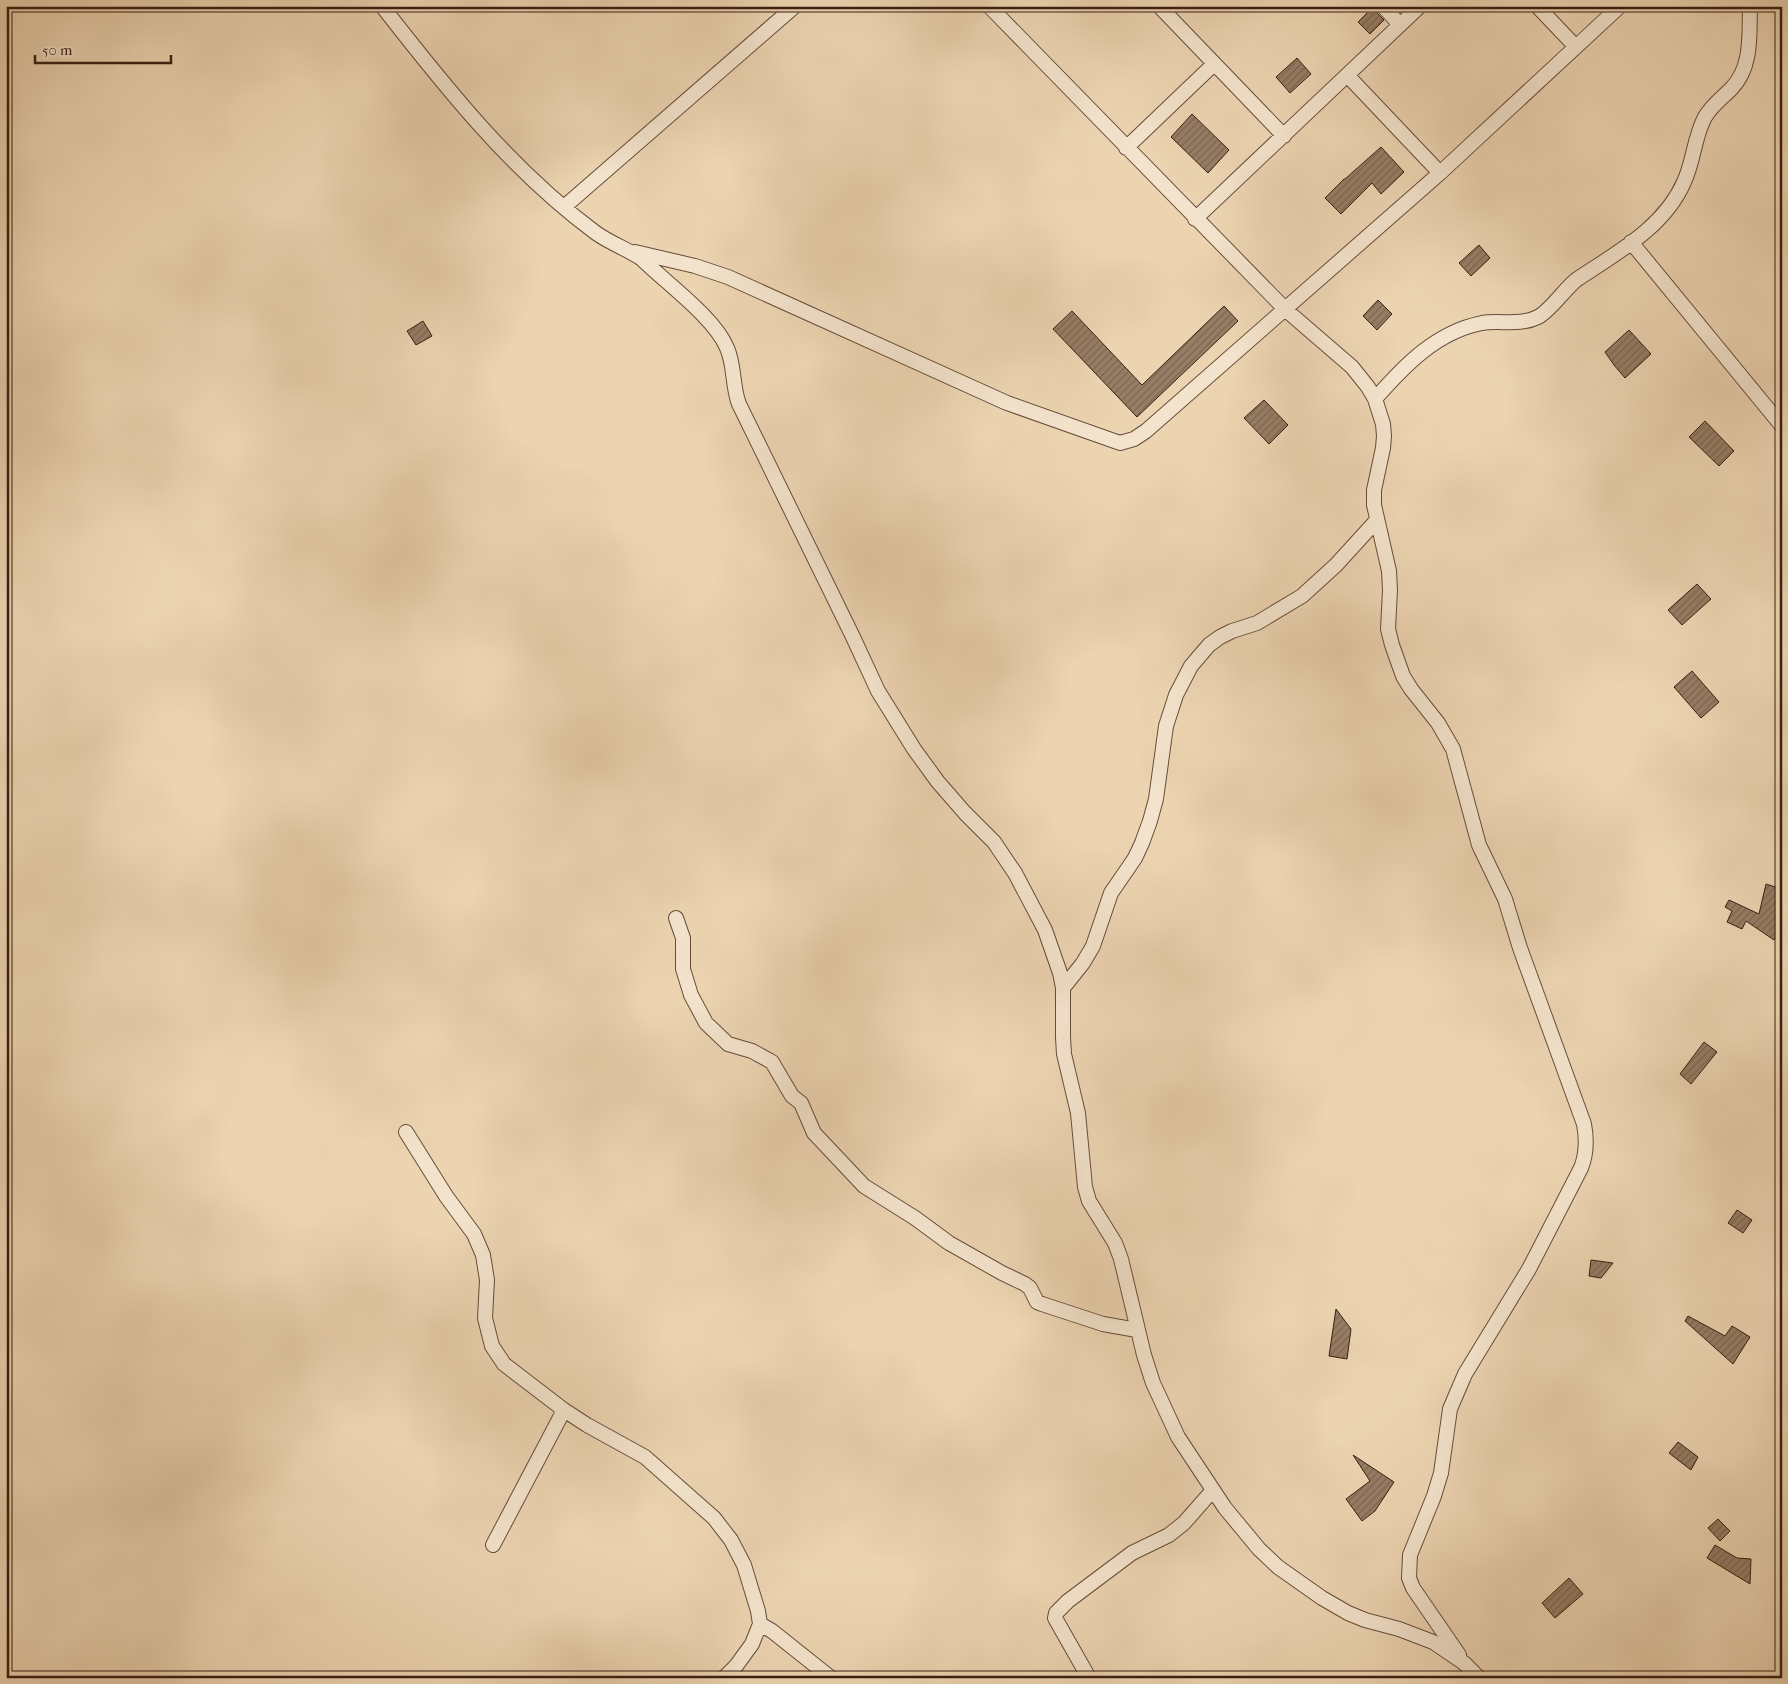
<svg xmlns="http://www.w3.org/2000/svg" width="1788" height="1684" viewBox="0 0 1788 1684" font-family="'IM FELL French Canon',serif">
  <defs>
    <pattern id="building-hatch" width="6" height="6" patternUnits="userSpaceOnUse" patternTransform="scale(1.25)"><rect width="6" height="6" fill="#977d65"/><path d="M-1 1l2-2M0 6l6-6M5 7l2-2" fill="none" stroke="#7c6652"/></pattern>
  </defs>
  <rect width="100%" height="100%" fill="#ecd4b1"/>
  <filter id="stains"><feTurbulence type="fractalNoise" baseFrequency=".004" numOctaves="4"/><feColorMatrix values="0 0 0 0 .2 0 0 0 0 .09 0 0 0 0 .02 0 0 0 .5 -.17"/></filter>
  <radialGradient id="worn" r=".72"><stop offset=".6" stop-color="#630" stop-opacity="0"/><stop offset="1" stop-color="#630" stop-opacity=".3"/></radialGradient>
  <path fill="url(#building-hatch)" stroke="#3b1e12" d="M 1372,8 L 1384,20 L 1370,34 L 1358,22 Z
    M 1297,58 L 1311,74 L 1290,93 L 1276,77 Z
    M 1192,114 L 1229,150 L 1208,173 L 1171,137 Z
    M 1381,147 L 1404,172 L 1381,194 L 1372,183 L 1341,214 L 1325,198 L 1344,179 L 1345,179 Z
    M 1479,245 L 1490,258 L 1471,276 L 1459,263 Z
    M 1378,300 L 1392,314 L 1377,330 L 1363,316 Z
    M 1224,306 L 1238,321 L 1137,417 L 1053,329 L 1072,311 L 1142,385 Z
    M 423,321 L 432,336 L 416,345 L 407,331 Z
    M 1629,330 L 1651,354 L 1625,378 L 1614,365 L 1605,352 Z
    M 1264,400 L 1288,425 L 1269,444 L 1244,418 Z
    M 1705,421 L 1734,451 L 1719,466 L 1689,437 Z
    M 1697,584 L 1711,599 L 1682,625 L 1668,610 Z
    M 1692,671 L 1719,702 L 1701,718 L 1674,687 Z
    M 1766,884 L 1782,889 L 1782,896 L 1776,916 L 1782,920 L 1782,929 L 1774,940 L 1746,921 L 1742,929 L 1727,922 L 1732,911 L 1725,907 L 1729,900 L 1759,914 Z
    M 1704,1042 L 1717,1052 L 1691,1084 L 1680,1074 Z
    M 1737,1210 L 1752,1220 L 1743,1233 L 1728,1223 Z
    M 1591,1260 L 1613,1263 L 1601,1278 L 1589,1276 Z
    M 1336,1309 L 1351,1329 L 1347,1359 L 1329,1356 Z
    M 1688,1316 L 1725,1336 L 1732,1326 L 1750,1337 L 1733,1364 L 1685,1321 Z
    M 1678,1442 L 1698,1457 L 1691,1470 L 1669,1453 Z
    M 1353,1455 L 1394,1482 L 1375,1511 L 1362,1521 L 1346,1499 L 1370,1481 Z
    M 1718,1519 L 1730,1531 L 1720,1541 L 1708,1528 Z
    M 1715,1545 L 1737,1558 L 1751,1559 L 1750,1584 L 1707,1558 Z
    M 1569,1578 L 1583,1594 L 1555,1618 L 1542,1603 Z"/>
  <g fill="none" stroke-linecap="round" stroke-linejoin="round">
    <defs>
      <path id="minor" d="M 382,6 C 446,88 511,170 596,233 C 610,243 627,249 642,259 C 666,283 715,318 727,348 C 735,366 732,386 739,404 L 853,637 L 878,691 L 914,749 L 938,782 L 965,813 L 994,842 L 1015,873 L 1045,930 L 1060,973 L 1063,988 L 1063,1037 L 1064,1054 L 1078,1113 L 1085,1187 L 1089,1201 L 1115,1243 L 1121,1259 L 1144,1355 L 1153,1383 L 1178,1437 L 1225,1508 L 1259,1549 L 1278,1567 L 1322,1598 L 1348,1613 L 1365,1620 L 1399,1629 L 1433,1642 L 1464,1663 L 1479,1678
        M 989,6 L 1286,310 L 1352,367 L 1368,387 L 1375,399 L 1383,424 L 1384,436 L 1383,448 L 1374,490 L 1374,505 L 1389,571 L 1390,590 L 1388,629 L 1392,645 L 1403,676 L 1411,689 L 1438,723 L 1453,749 L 1479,845 L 1505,899 L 1520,948 L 1584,1124 C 1587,1140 1587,1153 1581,1168 L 1529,1269 L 1465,1374 L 1450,1409 L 1441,1473 L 1434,1496 L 1410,1555 L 1409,1578 L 1413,1588 L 1459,1655
        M 1159,6 L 1284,136
        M 1383,6 L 1400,25
        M 1537,6 L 1576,47
        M 1780,6 L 1782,8
        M 1347,75 L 1440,173
        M 1126,148 L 1214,64
        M 564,207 L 795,6
        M 1195,219 L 1420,6
        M 1631,242 L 1782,426
        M 635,252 L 695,266 L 728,277 L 1007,403 L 1120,443 L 1134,439 L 1146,431 L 1440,173 L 1620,6
        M 1375,399 C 1404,366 1436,332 1482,323 C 1500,320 1520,326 1538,317 C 1550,311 1564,290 1576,280 C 1616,253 1664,228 1684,182 C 1694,161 1694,137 1705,117 C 1712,105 1722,98 1731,89 C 1753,67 1749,34 1750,6
        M 676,918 L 683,938 L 683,969 L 691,995 L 706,1023 L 728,1044 L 752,1051 L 772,1062 L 792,1096 L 801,1103 L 814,1133 L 864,1186 L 915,1218 L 949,1243 L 1002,1273 L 1025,1284 L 1030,1288 L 1037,1302 L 1042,1304 L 1103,1324 L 1137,1330
        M 1063,988 L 1083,963 L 1093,946 L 1111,893 L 1135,858 L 1142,843 L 1150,821 L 1156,799 L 1166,726 L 1176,695 L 1191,666 L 1209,645 L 1220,637 L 1232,631 L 1257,623 L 1302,596 L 1336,565 L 1377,520
        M 406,1132 L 446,1196 L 474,1234 L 483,1255 L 487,1280 L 485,1318 L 492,1346 L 504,1364 L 564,1410 L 587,1425 L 645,1457 L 714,1518 L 731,1540 L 744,1565 L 758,1611 L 760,1624 L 752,1644 L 736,1666 L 724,1678
        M 493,1545 L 564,1410
        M 760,1624 L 772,1631 L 831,1678
        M 1089,1678 L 1055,1618 L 1056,1613 L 1068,1601 L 1132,1553 L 1169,1535 L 1184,1523 L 1213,1490"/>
    </defs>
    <use href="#minor" stroke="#674c3a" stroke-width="16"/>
    <use href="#minor" stroke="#f3e3cc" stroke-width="14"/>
  </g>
  <rect width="1788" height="1684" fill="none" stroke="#ecd4b1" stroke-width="25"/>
  <rect x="8" y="8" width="1773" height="1669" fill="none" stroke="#3b1e12" stroke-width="2.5"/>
  <rect x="12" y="12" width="1763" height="1659" fill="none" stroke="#3b1e12"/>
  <path d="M35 55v8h136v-8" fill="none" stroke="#3b1e12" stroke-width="2.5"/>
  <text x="42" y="55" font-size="15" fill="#3b1e12" stroke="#f3e3cc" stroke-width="4" paint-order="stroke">50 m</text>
  <rect width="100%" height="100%" filter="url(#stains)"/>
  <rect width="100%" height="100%" fill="url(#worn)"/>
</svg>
